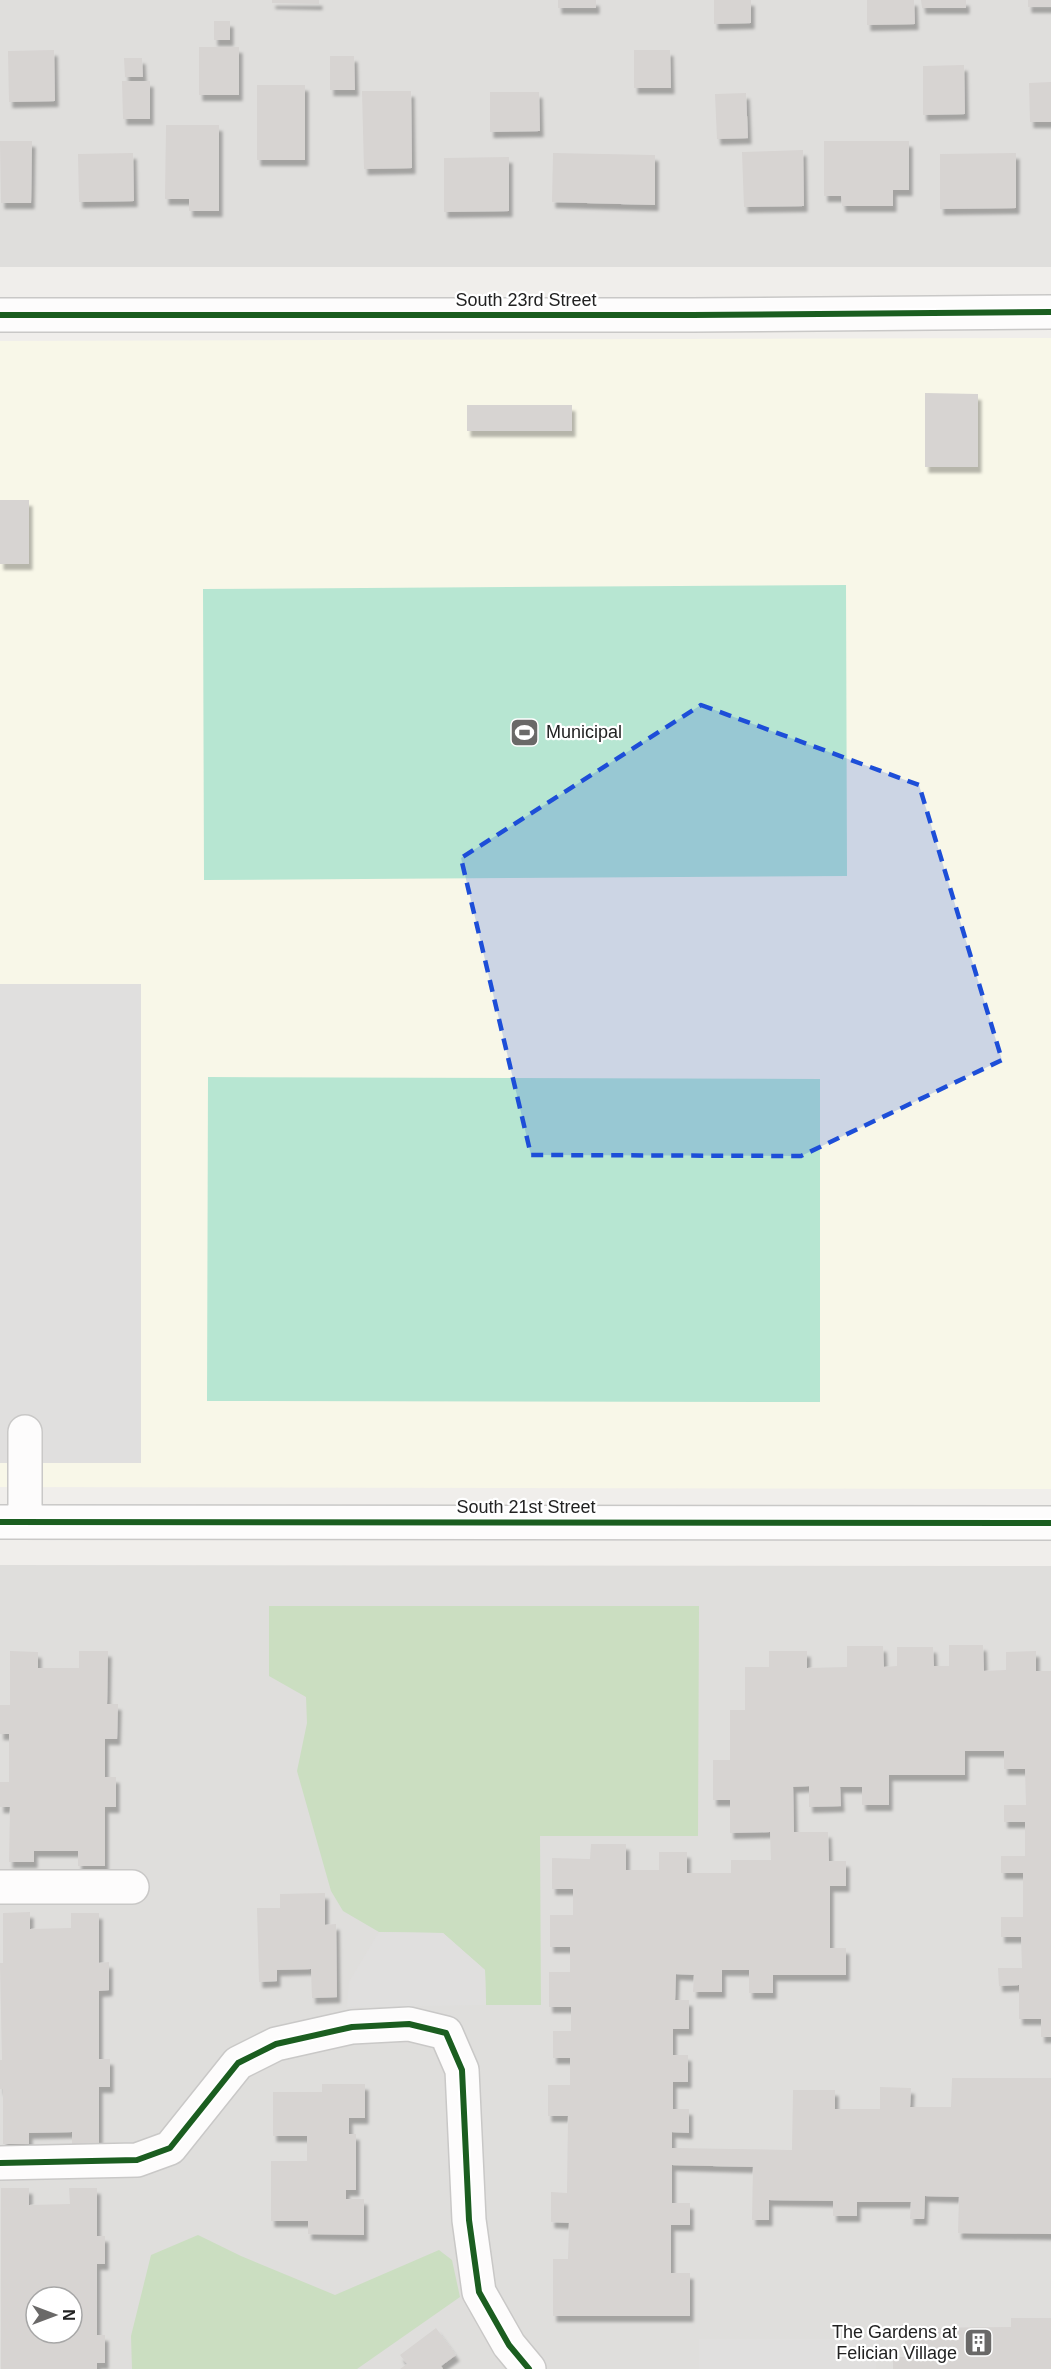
<svg xmlns="http://www.w3.org/2000/svg" width="1051" height="2369" viewBox="0 0 1051 2369" font-family="Arial,sans-serif">
  <defs>
    <filter id="shadow"><feDropShadow dx="3.5" dy="6" stdDeviation="1.5" flood-color="#0004"/></filter>
  </defs>
  <rect width="100%" height="100%" fill="#f0eeeb"/>
  <path fill="#dfdedc" fill-rule="evenodd" d="M 0,0 L 1051,0 L 1051,267 L 0,267 Z
    M 0,1565 L 1051,1566 L 1051,2369 L 0,2369 ZM 36,2297 L 72,2297 L 72,2333 L 36,2333 Z"/>
  <path fill="#f8f7e8" d="M 1051,338 L 1051,1489 L 0,1487 L 0,341 Z"/>
  <path fill="#cbdec1" d="M 269,1606 L 699,1606 L 698,1836 L 540,1836 L 541,2005 L 486,2005 L 485,1970 L 443,1933 L 379,1932 L 343,1911 L 331,1891 L 297,1771 L 307,1723 L 306,1697 L 269,1676 Z
    M 198,2235 L 241,2256 L 335,2295 L 439,2250 L 452,2260 L 460,2297 L 357,2369 L 132,2369 L 131,2336 L 151,2255 Z"/>
  <path fill="#b7e6d2" d="M 846,585 L 847,876 L 204,880 L 203,589 Z
    M 208,1077 L 820,1079 L 820,1402 L 207,1401 Z"/>
  <path fill="#e0dfde" d="M 0,984 L 141,984 L 141,1463 L 0,1463 Z
    M 379,1932 L 443,1933 L 485,1970 L 486,2005 L 347,2007 L 349,1982 Z
    M 699,2339 L 876,2339 L 876,2369 L 699,2369 Z"/>
  <path fill="#d7d4d2" fill-rule="evenodd" filter="url(#shadow)" d="M 272,0 L 319,0 L 319,4 L 272,3 Z
    M 558,0 L 596,0 L 596,8 L 558,8 Z
    M 714,0 L 751,0 L 751,23 L 714,24 Z
    M 867,0 L 914,0 L 915,24 L 867,25 Z
    M 921,0 L 966,0 L 966,8 L 922,8 Z
    M 1028,0 L 1051,0 L 1051,7 L 1028,7 Z
    M 214,21 L 230,21 L 230,40 L 214,40 Z
    M 199,47 L 239,47 L 239,95 L 199,95 Z
    M 54,50 L 55,101 L 9,102 L 8,51 Z
    M 634,50 L 670,50 L 671,88 L 634,88 Z
    M 330,56 L 354,56 L 355,90 L 330,90 Z
    M 124,58 L 142,58 L 143,77 L 125,77 Z
    M 964,65 L 965,114 L 923,115 L 923,66 Z
    M 122,81 L 150,81 L 150,119 L 123,119 Z
    M 1051,82 L 1051,122 L 1030,122 L 1029,83 Z
    M 257,85 L 305,85 L 305,160 L 257,160 Z
    M 362,91 L 411,91 L 412,168 L 364,169 Z
    M 490,92 L 539,92 L 540,131 L 490,132 Z
    M 746,93 L 748,138 L 717,139 L 715,94 Z
    M 166,125 L 219,125 L 219,211 L 189,211 L 189,199 L 165,199 Z
    M 0,141 L 32,141 L 31,203 L 1,203 Z
    M 824,141 L 909,141 L 909,190 L 893,190 L 893,206 L 842,206 L 841,196 L 824,196 Z
    M 803,150 L 804,206 L 744,207 L 742,152 Z
    M 133,153 L 134,201 L 79,202 L 78,154 Z
    M 553,153 L 655,155 L 655,205 L 552,202 Z
    M 1016,153 L 1016,208 L 940,209 L 940,154 Z
    M 509,157 L 509,211 L 444,212 L 444,158 Z
    M 925,393 L 978,394 L 978,467 L 925,467 Z
    M 467,405 L 572,405 L 572,431 L 467,431 Z
    M 0,500 L 29,500 L 29,564 L 0,564 Z
    M 949,1645 L 983,1645 L 984,1671 L 1006,1670 L 1006,1652 L 1036,1651 L 1036,1671 L 1051,1671 L 1051,2037 L 1041,2037 L 1041,2019 L 1019,2019 L 1019,1985 L 999,1986 L 998,1968 L 1022,1968 L 1021,1937 L 1001,1937 L 1001,1917 L 1023,1917 L 1023,1873 L 1001,1873 L 1001,1856 L 1025,1856 L 1025,1822 L 1004,1822 L 1004,1805 L 1026,1805 L 1025,1769 L 1004,1769 L 1004,1751 L 965,1751 L 965,1775 L 889,1775 L 889,1805 L 862,1805 L 862,1787 L 840,1787 L 841,1806 L 809,1807 L 809,1786 L 793,1787 L 794,1832 L 828,1832 L 829,1861 L 846,1861 L 846,1886 L 830,1886 L 830,1948 L 846,1948 L 846,1975 L 773,1975 L 773,1993 L 749,1993 L 749,1970 L 722,1970 L 722,1992 L 693,1992 L 694,1975 L 676,1974 L 675,2000 L 689,2000 L 689,2029 L 673,2029 L 673,2055 L 688,2055 L 688,2082 L 673,2082 L 673,2109 L 689,2109 L 689,2133 L 672,2132 L 672,2148 L 792,2150 L 793,2090 L 835,2090 L 835,2109 L 880,2109 L 880,2087 L 911,2088 L 910,2107 L 951,2107 L 952,2078 L 1051,2078 L 1051,2234 L 958,2233 L 959,2197 L 925,2196 L 924,2219 L 910,2219 L 911,2202 L 857,2202 L 857,2216 L 833,2216 L 833,2201 L 769,2200 L 769,2220 L 752,2220 L 753,2167 L 672,2165 L 672,2203 L 690,2203 L 690,2225 L 671,2225 L 671,2273 L 690,2273 L 690,2316 L 553,2316 L 553,2259 L 568,2259 L 569,2223 L 551,2222 L 551,2192 L 567,2193 L 568,2116 L 548,2116 L 548,2085 L 570,2085 L 570,2058 L 553,2058 L 553,2031 L 571,2031 L 571,2007 L 549,2007 L 549,1972 L 570,1972 L 570,1947 L 550,1947 L 550,1915 L 573,1915 L 573,1889 L 552,1889 L 552,1858 L 590,1859 L 591,1844 L 626,1844 L 626,1870 L 659,1870 L 659,1852 L 687,1852 L 687,1873 L 731,1873 L 731,1860 L 771,1860 L 770,1832 L 730,1833 L 730,1800 L 713,1800 L 713,1760 L 730,1760 L 730,1710 L 745,1710 L 745,1667 L 769,1667 L 769,1651 L 807,1651 L 807,1668 L 847,1667 L 847,1646 L 883,1646 L 884,1667 L 897,1666 L 897,1647 L 933,1647 L 934,1666 L 949,1666 Z
    M 10,1651 L 38,1652 L 38,1668 L 79,1668 L 79,1651 L 108,1651 L 107,1704 L 118,1704 L 117,1739 L 105,1739 L 105,1777 L 116,1777 L 116,1807 L 105,1807 L 105,1866 L 78,1866 L 78,1851 L 34,1851 L 34,1862 L 9,1862 L 10,1807 L 0,1807 L 0,1782 L 9,1782 L 9,1734 L 0,1734 L 0,1705 L 10,1705 Z
    M 325,1893 L 325,1925 L 336,1924 L 337,1997 L 312,1998 L 311,1969 L 277,1970 L 277,1981 L 259,1982 L 257,1908 L 280,1908 L 280,1894 Z
    M 30,1912 L 30,1929 L 71,1928 L 71,1913 L 99,1913 L 99,1963 L 109,1962 L 109,1990 L 99,1991 L 99,2059 L 110,2059 L 110,2087 L 99,2087 L 99,2147 L 72,2147 L 72,2132 L 29,2133 L 29,2144 L 3,2144 L 3,2089 L 0,2089 L 0,2060 L 2,2060 L 0,1963 L 3,1963 L 3,1913 Z
    M 322,2084 L 365,2084 L 365,2118 L 349,2118 L 349,2134 L 356,2134 L 356,2190 L 346,2190 L 346,2199 L 364,2199 L 364,2235 L 308,2234 L 308,2221 L 271,2221 L 271,2161 L 307,2161 L 307,2136 L 273,2136 L 273,2092 L 322,2092 Z
    M 1,2188 L 29,2188 L 29,2205 L 70,2204 L 69,2188 L 97,2188 L 97,2236 L 105,2236 L 105,2264 L 97,2264 L 97,2335 L 105,2335 L 105,2363 L 97,2363 L 97,2369 L 1,2369 ZM 36,2297 L 72,2297 L 72,2333 L 36,2333 Z
    M 1011,2318 L 1051,2318 L 1051,2369 L 893,2369 L 893,2357 L 905,2357 L 905,2328 L 1011,2327 Z
    M 436,2328 L 456,2355 L 441,2366 L 443,2369 L 400,2369 L 407,2364 L 400,2355 Z"/>
  <g fill="none" stroke-linecap="round" stroke-linejoin="round">
    <defs>
      <path id="minor" d="M 0,315 L 692,315 L 1051,312
        M 25,1432 L 25,1522
        M 0,1522 L 1051,1523
        M 0,1887 L 132,1887
        M 0,2163 L 137,2160 L 170,2148 L 238,2063 L 276,2044 L 352,2027 L 409,2024 L 446,2033 L 462,2070 L 469,2220 L 479,2292 L 509,2345 L 529,2369"/>
    </defs>
    <use href="#minor" stroke="#c9c8c7" stroke-width="36"/>
    <use href="#minor" stroke="#fdfcfc" stroke-width="33"/>
    <defs>
      <path id="cycleway" d="M 0,315 L 692,315 L 1051,312
        M 0,1522 L 1051,1523
        M 0,2163 L 137,2160 L 170,2148 L 238,2063 L 276,2044 L 352,2027 L 409,2024 L 446,2033 L 462,2070 L 469,2220 L 479,2292 L 509,2345 L 529,2369"/>
    </defs>
    <use href="#cycleway" stroke="#fff" stroke-width="10"/>
    <use href="#cycleway" stroke="#1b5e20" stroke-width="6"/>
  </g>
  <path fill="#1d4ed8" fill-opacity="0.2" stroke="#1d4ed8" stroke-width="4.5" stroke-dasharray="12 8" stroke-linejoin="round" d="M 701,705 L 919,785 L 1002,1060 L 801,1156 L 531,1155 L 461,858 Z"/>
  <defs>
    <symbol id="stadium-square" viewBox="-11 -11 22 22"><rect x="-9" y="-9" width="18" height="18" rx="4" fill="#6a6968" stroke="#fff"/><path d="M0-5a6.5 5 0 1 0 0 10a6.5 5 0 1 0 0-10ZM-3.5-1.8h7v3.6h-7Z" fill="#fff"/></symbol>
    <symbol id="building-square" viewBox="-11 -11 22 22"><rect x="-9" y="-9" width="18" height="18" rx="4" fill="#6a6968" stroke="#fff"/><path d="M-4-6H4V6H1V3H-1V6H-4ZM-2.5-4.3h1.7v1.8h-1.7ZM.8-4.3h1.7v1.8H.8ZM-2.5-1h1.7V.8h-1.7ZM.8-1h1.7V.8H.8Z" fill="#fff"/></symbol>
  </defs>
  <g fill-rule="evenodd">
    <use href="#stadium-square" x="508" y="716" width="33" height="33"/>
    <use href="#building-square" x="962" y="2326" width="33" height="33"/>
  </g>
  <g text-anchor="middle" stroke-width="4.5" stroke-linejoin="round" paint-order="stroke">
    <g font-size="18" fill="#222" stroke="#fff">
      <text x="526" y="306">South 23rd Street</text>
      <text x="526" y="1513">South 21st Street</text>
    </g>
    <g font-size="18" fill="#222" stroke="#fff" text-anchor="start">
      <text x="546" y="738">Municipal</text>
      <text x="957" y="2338" text-anchor="end">The Gardens at<tspan x="957" dy="21">Felician Village</tspan></text>
    </g>
  </g>
  <g transform="translate(54 2315) rotate(90)"><circle r="28" fill="#ffffff" stroke="#a7a7a7" stroke-width="1.5"/>
  <path d="M0-4.5L10 22L0 15L-10 22Z" fill="#6a6968"/>
  <text y="-9" font-size="16" font-weight="bold" text-anchor="middle" fill="#222222">N</text>
  </g>
</svg>
